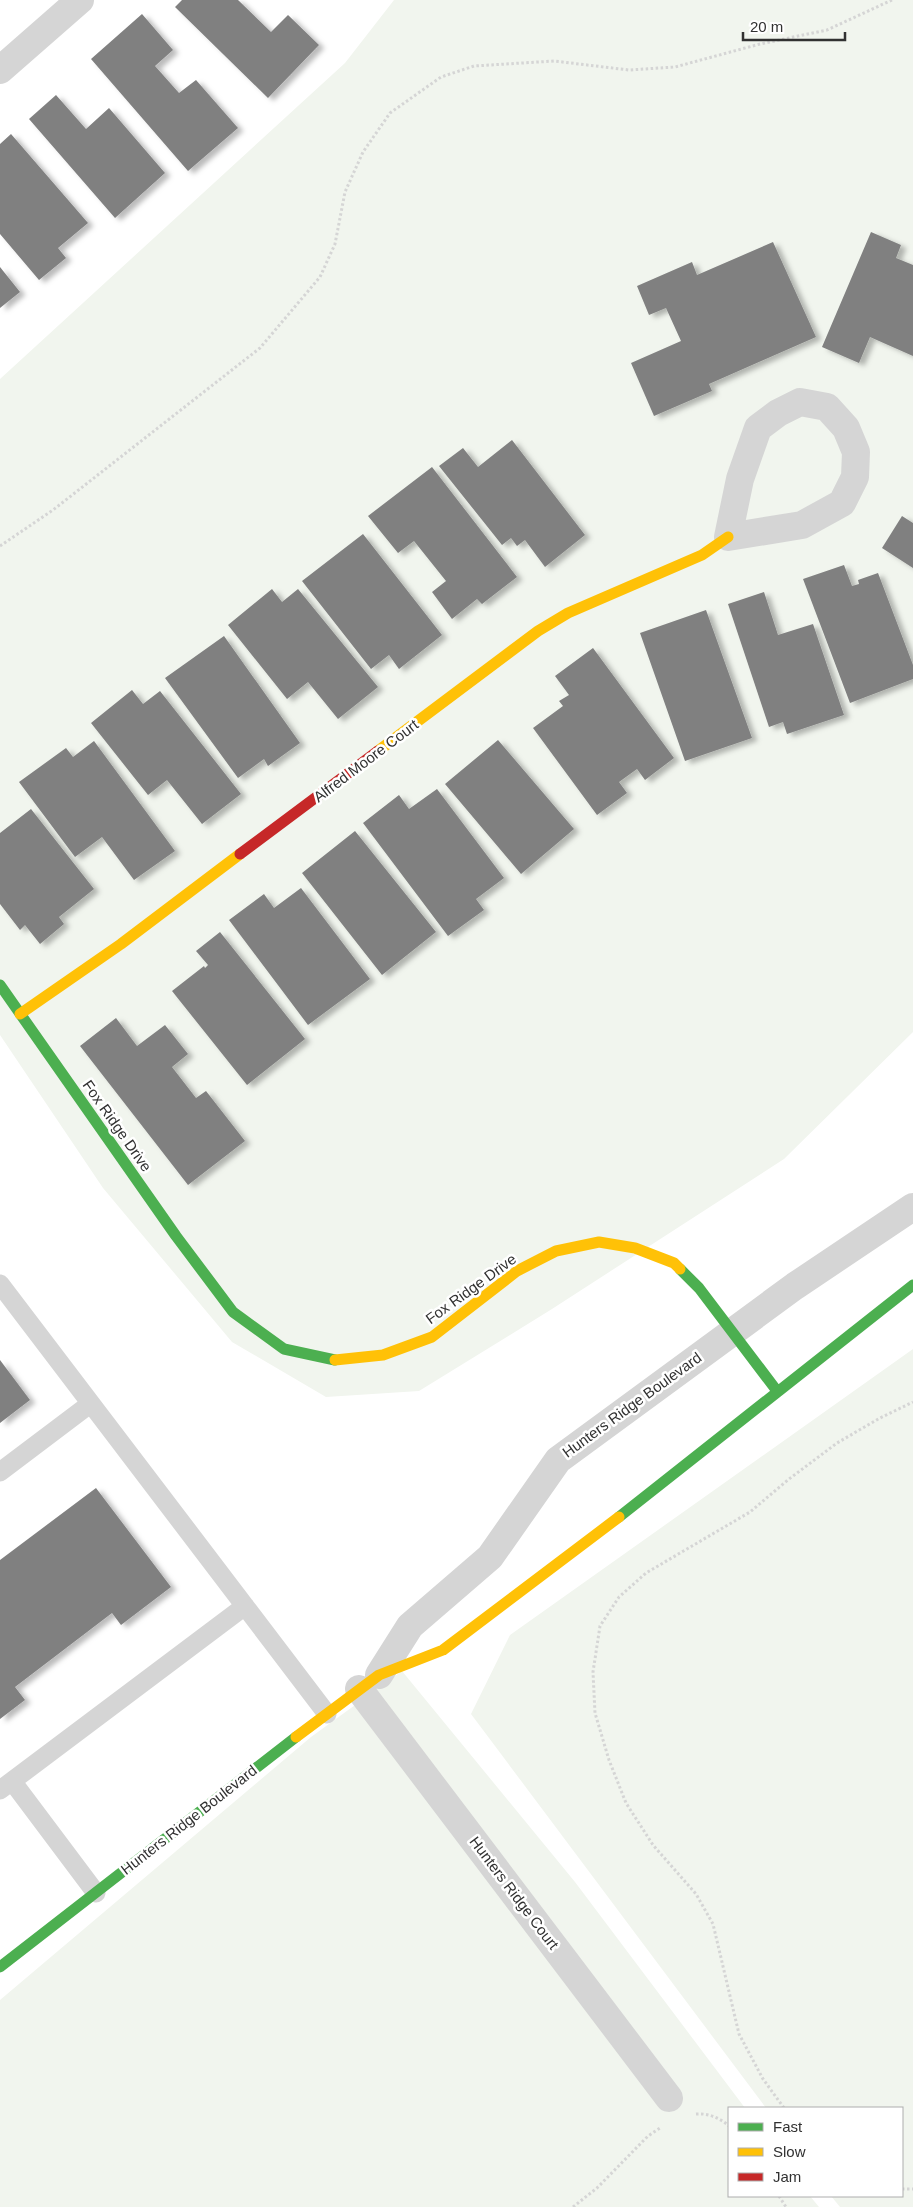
<svg xmlns="http://www.w3.org/2000/svg" width="913" height="2207" viewBox="0 0 913 2207" font-family="Helvetica,sans-serif">
  <defs>
    <filter id="shadow"><feDropShadow dx="5.5" dy="3" stdDeviation="2.5" flood-color="#0004"/></filter>
  </defs>
  <rect width="100%" height="100%" fill="#fff"/>
  <path fill="#f1f5ee" d="M 394,0 L 913,0 L 913,1032 L 784,1159 L 552,1309 L 419,1391 L 326,1397 L 232,1342 L 103,1188 L 0,1035 L 0,379 L 345,63 Z
    M 913,1349 L 913,2207 L 840,2207 L 831,2196 L 902,2196 L 902,2108 L 766,2108 L 471,1714 L 510,1635 Z
    M 402,1671 L 575,1882 L 745,2108 L 729,2108 L 729,2196 L 810,2196 L 819,2207 L 0,2207 L 0,2000 L 311,1737 Z"/>
  <path fill="#808080" filter="url(#shadow)" d="M 182,0 L 238,0 L 271,32 L 288,15 L 319,45 L 268,98 L 175,7 Z
    M 142,14 L 173,50 L 155,66 L 179,93 L 196,80 L 238,128 L 188,171 L 91,59 Z
    M 56,95 L 86,129 L 109,108 L 165,173 L 115,218 L 29,119 Z
    M 11,134 L 88,223 L 58,248 L 66,258 L 39,280 L 0,234 L 0,144 Z
    M 871,232 L 901,245 L 896,258 L 913,265 L 913,356 L 870,337 L 859,363 L 822,347 Z
    M 773,242 L 816,337 L 709,384 L 712,391 L 654,416 L 631,363 L 681,341 L 666,308 L 649,315 L 637,286 L 692,262 L 697,275 Z
    M 0,267 L 20,292 L 0,308 Z
    M 512,440 L 585,535 L 545,567 L 525,540 L 517,546 L 511,538 L 502,545 L 439,466 L 463,448 L 478,467 Z
    M 432,467 L 517,577 L 482,604 L 477,599 L 452,619 L 432,592 L 446,581 L 414,541 L 398,553 L 368,516 Z
    M 902,516 L 913,523 L 913,568 L 882,548 Z
    M 363,534 L 442,635 L 399,669 L 389,655 L 371,669 L 302,581 Z
    M 844,565 L 852,586 L 859,584 L 858,580 L 878,573 L 913,665 L 913,679 L 850,703 L 803,579 Z
    M 272,589 L 282,602 L 298,589 L 378,687 L 338,719 L 308,682 L 287,699 L 228,625 Z
    M 764,592 L 778,635 L 813,624 L 844,715 L 787,734 L 783,722 L 769,727 L 728,604 Z
    M 706,610 L 752,738 L 685,761 L 640,633 Z
    M 224,636 L 300,743 L 268,766 L 264,759 L 238,778 L 165,678 Z
    M 593,648 L 674,758 L 645,780 L 637,769 L 619,782 L 627,793 L 597,815 L 533,728 L 563,706 L 559,701 L 569,695 L 555,676 Z
    M 132,690 L 143,704 L 160,691 L 241,794 L 202,824 L 167,780 L 148,795 L 91,723 Z
    M 498,740 L 574,829 L 521,874 L 445,784 Z
    M 94,741 L 175,851 L 134,880 L 102,837 L 75,857 L 19,782 L 66,748 L 73,757 Z
    M 437,789 L 504,878 L 476,899 L 484,910 L 448,936 L 363,823 L 399,795 L 409,809 Z
    M 31,809 L 94,889 L 59,917 L 64,924 L 40,944 L 25,925 L 20,930 L 0,904 L 0,833 Z
    M 355,831 L 436,932 L 382,975 L 302,873 Z
    M 301,888 L 370,979 L 308,1025 L 229,920 L 264,894 L 274,908 Z
    M 220,932 L 305,1039 L 247,1085 L 172,991 L 204,966 L 205,968 L 208,965 L 196,951 Z
    M 116,1018 L 137,1046 L 165,1025 L 188,1054 L 172,1067 L 196,1098 L 206,1091 L 245,1141 L 188,1185 L 80,1046 Z
    M 0,1360 L 30,1400 L 0,1423 Z
    M 96,1488 L 171,1587 L 121,1625 L 112,1613 L 15,1687 L 25,1700 L 0,1719 L 0,1560 Z"/>
  <g fill="none" stroke-linecap="round" stroke-linejoin="round">
    <path stroke="#d5d5d5" stroke-width="3" stroke-dasharray="2.5 2.5" stroke-linecap="butt" d="M 0,546 L 53,510 L 260,348 L 320,277 L 335,244 L 345,192 L 363,152 L 390,113 L 441,77 L 474,66 L 554,61 L 629,70 L 675,67 L 760,44 L 827,30 L 892,0
      M 784,2108 L 763,2079 L 739,2034 L 713,1924 L 696,1894 L 653,1845 L 626,1803 L 609,1760 L 595,1713 L 593,1672 L 600,1626 L 619,1597 L 646,1573 L 750,1512 L 789,1479 L 837,1443 L 880,1418 L 913,1402
      M 696,2114 C 708,2113 720,2118 729,2126
      M 902,2189 L 913,2189
      M 779,2196 L 786,2207
      M 573,2207 L 597,2188 L 648,2136 L 660,2128"/>
    <path stroke="#d5d5d5" stroke-width="19" d="M 0,1284 L 327,1714
      M 0,1472 L 90,1404
      M 12,1781 L 245,1606
      M 0,1790 L 12,1781 L 96,1893"/>
    <path stroke="#d5d5d5" stroke-width="28" d="M 0,70 L 80,0
      M 800,402 L 827,407 L 846,428 L 856,452 L 855,477 L 842,503 L 802,525 L 728,537 L 740,479 L 758,428 L 778,413 Z
      M 379,1675 L 410,1626 L 490,1557 L 558,1460 L 795,1286 L 913,1207
      M 359,1689 L 669,2098"/>
    <path stroke="#4caf50" stroke-width="11" d="M 0,985 L 176,1236 L 233,1312 L 284,1349 L 335,1360
      M 680,1269 L 699,1288 L 777,1391
      M 619,1517 L 913,1285
      M 0,1967 L 296,1737"/>
    <path stroke="#ffc107" stroke-width="11" d="M 378,751 L 538,631 L 568,613 L 702,555 L 728,537
      M 20,1014 L 121,944 L 240,854
      M 335,1360 L 383,1355 L 432,1337 L 517,1271 L 556,1251 L 599,1242 L 635,1248 L 674,1263 L 680,1269
      M 296,1737 L 379,1675 L 443,1650 L 619,1517"/>
    <path stroke="#c62828" stroke-width="11" d="M 240,854 L 378,751"/>
  </g>
  <g text-anchor="middle" stroke-width="5" stroke-linejoin="round" paint-order="stroke">
    <g font-size="15" fill="#313131" stroke="#fff">
      <text transform="translate(366 761) rotate(-37)" y="5">Alfred Moore Court</text>
      <text transform="translate(117 1126) rotate(55)" y="5">Fox Ridge Drive</text>
      <text transform="translate(471 1289) rotate(-36)" y="5">Fox Ridge Drive</text>
      <text transform="translate(632 1405) rotate(-36)" y="5">Hunters Ridge Boulevard</text>
      <text transform="translate(189 1820) rotate(-38)" y="5">Hunters Ridge Boulevard</text>
      <text transform="translate(514 1893) rotate(53)" y="5">Hunters Ridge Court</text>
    </g>
  </g>
  <rect x="728" y="2107" width="175" height="90" fill="#ffffff" stroke="#adadad"/>
  <rect x="738" y="2123" width="25" height="8" fill="#4caf50" stroke="#adadad"/>
  <text x="773" y="2132" font-size="15" fill="#313131">Fast</text>
  <rect x="738" y="2148" width="25" height="8" fill="#ffc107" stroke="#adadad"/>
  <text x="773" y="2157" font-size="15" fill="#313131">Slow</text>
  <rect x="738" y="2173" width="25" height="8" fill="#c62828" stroke="#adadad"/>
  <text x="773" y="2182" font-size="15" fill="#313131">Jam</text>
  <path d="M743 32v8h102v-8" fill="none" stroke="#313131" stroke-width="2.5"/>
  <text x="750" y="32" font-size="15" fill="#313131" stroke="#ffffff" stroke-width="4" paint-order="stroke">20 m</text>
</svg>
